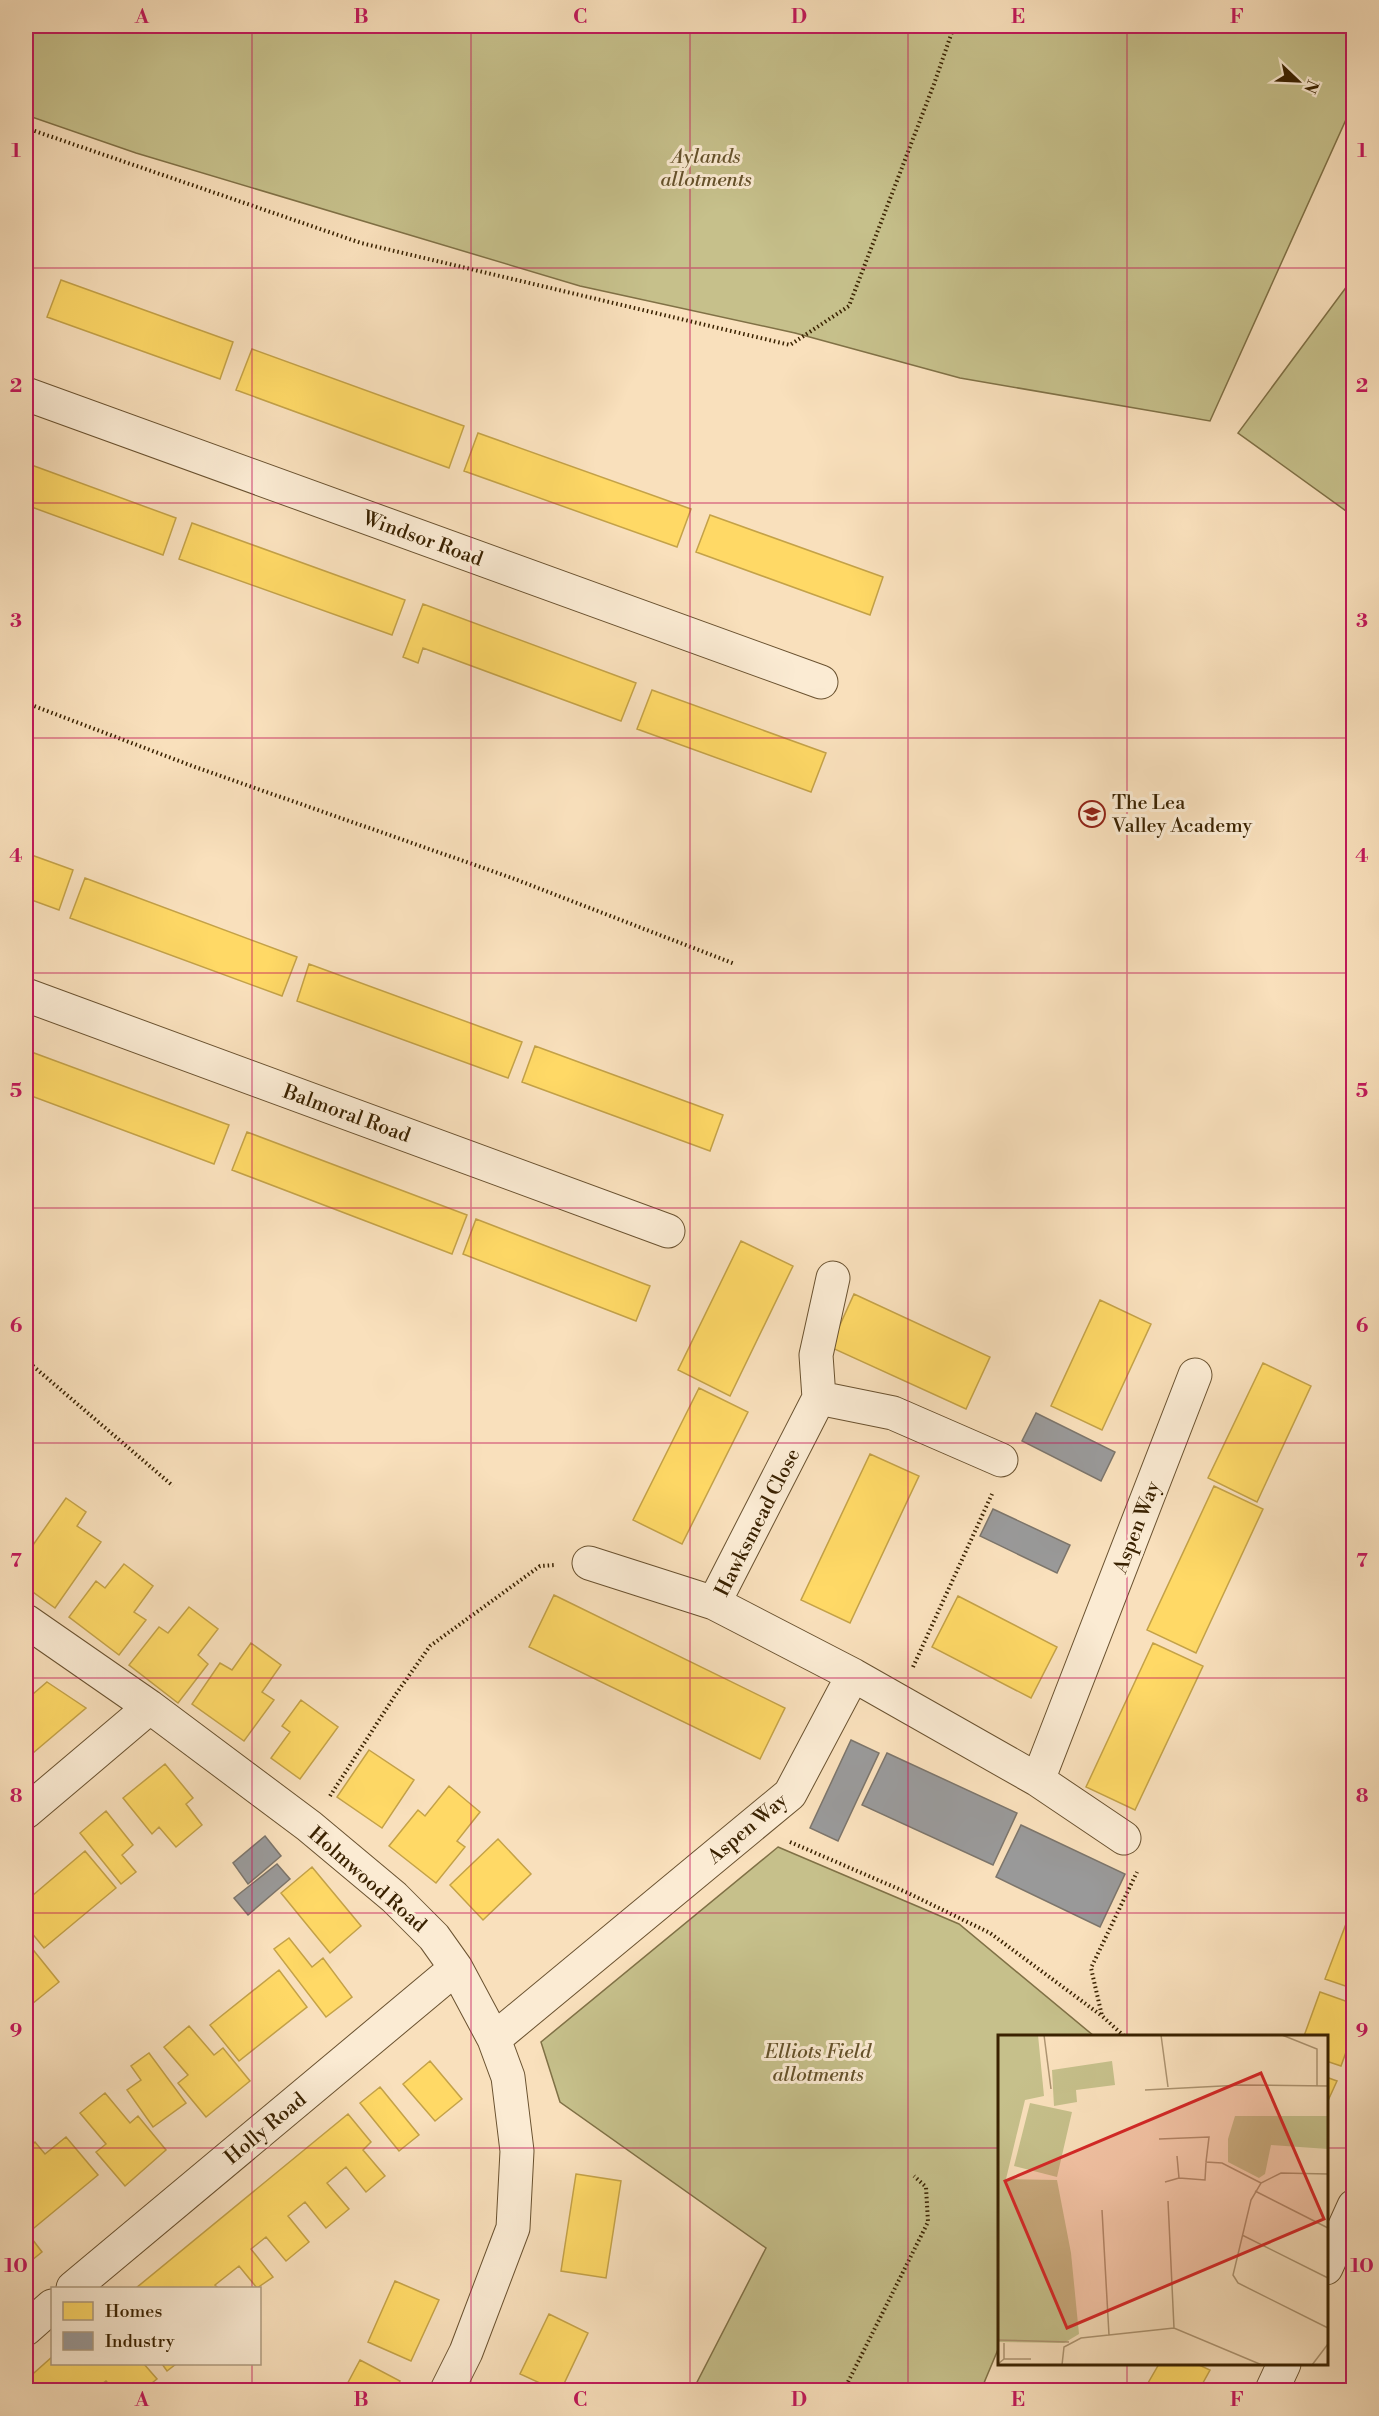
<svg xmlns="http://www.w3.org/2000/svg" width="1379" height="2416" viewBox="0 0 1379 2416" font-family="'Libre Bodoni',serif">
  <rect width="100%" height="100%" fill="#f9e0bc"/>
  <filter id="stains"><feTurbulence type="fractalNoise" baseFrequency=".00333" numOctaves="4"/><feColorMatrix values="0 0 0 0 .2 0 0 0 0 .09 0 0 0 0 .02 0 0 0 .5 -.17"/></filter>
  <radialGradient id="worn" r=".72"><stop offset=".6" stop-color="#630" stop-opacity="0"/><stop offset="1" stop-color="#630" stop-opacity=".3"/></radialGradient>
  <path fill="#c6c08b" stroke="#807146" stroke-width="1.5" d="M 26,26 L 1353,26 L 1353,104 L 1210,421 L 960,378 L 795,333 L 580,286 L 136,153 L 26,115 Z
    M 1353,278 L 1353,516 L 1238,433 Z
    M 778,1847 L 959,1924 L 1094,2036 L 1000,2036 L 999,2347 L 981,2390 L 693,2390 L 766,2248 L 560,2102 L 541,2042 Z"/>
  <path fill="#ffd966" stroke="#c4a248" stroke-width="1.5" d="M 61,280 L 233,342 L 220,379 L 47,317 Z
    M 252,349 L 464,426 L 449,468 L 236,390 Z
    M 478,433 L 691,509 L 677,547 L 464,471 Z
    M 26,463 L 176,518 L 163,555 L 26,505 Z
    M 710,515 L 883,577 L 870,615 L 696,552 Z
    M 192,523 L 405,600 L 392,635 L 179,559 Z
    M 423,604 L 636,683 L 621,721 L 423,648 L 418,663 L 403,657 Z
    M 652,690 L 826,753 L 811,792 L 637,729 Z
    M 26,853 L 73,870 L 59,910 L 26,898 Z
    M 85,878 L 297,957 L 282,996 L 70,918 Z
    M 309,964 L 522,1042 L 508,1078 L 297,1001 Z
    M 535,1046 L 723,1115 L 710,1151 L 522,1082 Z
    M 26,1050 L 229,1125 L 214,1164 L 26,1094 Z
    M 247,1132 L 467,1215 L 452,1254 L 232,1170 Z
    M 476,1219 L 650,1286 L 636,1321 L 463,1254 Z
    M 741,1241 L 793,1266 L 730,1396 L 678,1370 Z
    M 854,1294 L 990,1357 L 966,1409 L 830,1347 Z
    M 1100,1300 L 1151,1324 L 1102,1430 L 1051,1406 Z
    M 1263,1363 L 1311,1386 L 1257,1502 L 1208,1478 Z
    M 699,1388 L 748,1412 L 682,1544 L 633,1520 Z
    M 870,1454 L 919,1476 L 850,1623 L 801,1600 Z
    M 1214,1486 L 1263,1509 L 1196,1653 L 1147,1630 Z
    M 66,1498 L 86,1512 L 77,1526 L 101,1542 L 55,1608 L 26,1587 L 26,1555 Z
    M 124,1564 L 153,1586 L 134,1612 L 146,1620 L 119,1655 L 69,1617 L 96,1581 L 105,1588 Z
    M 554,1595 L 785,1708 L 760,1759 L 529,1647 Z
    M 958,1596 L 1057,1647 L 1031,1698 L 932,1647 Z
    M 189,1607 L 218,1629 L 198,1655 L 208,1664 L 178,1703 L 129,1665 L 159,1627 L 168,1633 Z
    M 251,1643 L 281,1665 L 262,1692 L 274,1700 L 244,1741 L 192,1704 L 220,1663 L 232,1670 Z
    M 1153,1643 L 1203,1666 L 1135,1810 L 1086,1787 Z
    M 47,1682 L 86,1708 L 26,1759 L 26,1700 Z
    M 301,1700 L 338,1727 L 300,1779 L 271,1758 L 290,1732 L 282,1726 Z
    M 369,1750 L 414,1780 L 382,1828 L 337,1797 Z
    M 165,1764 L 193,1798 L 186,1804 L 202,1825 L 176,1847 L 159,1827 L 152,1834 L 123,1798 Z
    M 449,1786 L 480,1812 L 457,1841 L 465,1847 L 436,1883 L 389,1846 L 418,1810 L 425,1816 Z
    M 106,1811 L 133,1845 L 122,1855 L 136,1872 L 121,1884 L 80,1833 Z
    M 498,1839 L 531,1874 L 483,1920 L 450,1885 Z
    M 85,1851 L 116,1888 L 44,1948 L 26,1926 L 26,1901 Z
    M 312,1867 L 361,1926 L 330,1953 L 281,1893 Z
    M 1349,1916 L 1354,1918 L 1354,1989 L 1325,1979 Z
    M 289,1938 L 312,1967 L 323,1958 L 352,1997 L 326,2017 L 274,1949 Z
    M 26,1941 L 59,1982 L 32,2004 L 26,1997 Z
    M 279,1970 L 307,2007 L 239,2061 L 210,2025 Z
    M 1320,1992 L 1354,2004 L 1354,2030 L 1341,2066 L 1326,2061 L 1326,2036 L 1304,2036 Z
    M 189,2026 L 214,2055 L 223,2048 L 250,2081 L 206,2117 L 178,2083 L 188,2075 L 164,2047 Z
    M 149,2053 L 186,2103 L 153,2127 L 127,2090 L 141,2080 L 131,2066 Z
    M 430,2061 L 462,2099 L 435,2121 L 403,2084 Z
    M 1326,2077 L 1337,2081 L 1326,2105 Z
    M 380,2087 L 419,2135 L 399,2151 L 360,2103 Z
    M 105,2093 L 130,2123 L 138,2116 L 166,2150 L 125,2186 L 96,2152 L 106,2144 L 80,2113 Z
    M 348,2114 L 371,2142 L 363,2150 L 385,2176 L 366,2192 L 346,2167 L 327,2183 L 349,2209 L 326,2228 L 305,2202 L 288,2216 L 309,2242 L 286,2261 L 266,2237 L 251,2249 L 273,2277 L 257,2288 L 239,2266 L 215,2285 L 218,2288 L 136,2288 Z
    M 66,2137 L 98,2175 L 34,2228 L 26,2218 L 26,2150 L 35,2142 L 45,2154 Z
    M 576,2174 L 621,2181 L 606,2278 L 561,2271 Z
    M 26,2231 L 42,2252 L 26,2265 Z
    M 395,2281 L 439,2300 L 411,2361 L 368,2342 Z
    M 549,2314 L 588,2333 L 561,2390 L 555,2390 L 520,2374 Z
    M 52,2357 L 52,2364 L 144,2364 L 157,2379 L 143,2390 L 114,2390 L 106,2381 L 99,2386 L 103,2390 L 26,2390 L 26,2380 Z
    M 360,2360 L 400,2381 L 394,2390 L 344,2390 Z
    M 162,2364 L 176,2364 L 167,2371 Z
    M 1159,2364 L 1197,2364 L 1210,2370 L 1199,2390 L 1144,2390 Z"/>
  <path fill="#999" stroke="#7c756b" stroke-width="1.5" d="M 1036,1413 L 1115,1452 L 1101,1481 L 1022,1441 Z
    M 993,1509 L 1070,1545 L 1057,1573 L 980,1536 Z
    M 851,1740 L 879,1753 L 838,1841 L 810,1828 Z
    M 887,1753 L 1017,1813 L 993,1865 L 862,1805 Z
    M 1021,1825 L 1125,1874 L 1100,1927 L 996,1877 Z
    M 265,1836 L 281,1856 L 248,1884 L 233,1863 Z
    M 277,1864 L 290,1879 L 248,1915 L 234,1898 Z"/>
  <g fill="none" stroke-linecap="round" stroke-linejoin="round">
    <defs>
      <path id="street" d="M 26,394 L 821,682
        M 26,995 L 668,1231
        M 833,1278 L 816,1355 L 819,1398 L 714,1603 L 853,1675
        M 819,1398 L 893,1413 L 1001,1460
        M 589,1563 L 714,1603
        M 26,1621 L 150,1707 L 309,1826 L 394,1897 L 434,1937 L 456,1968 L 494,2039 L 508,2077 L 517,2151 L 513,2228 L 466,2352 L 447,2390
        M 1038,1780 L 1124,1838
        M 26,1812 L 150,1707
        M 494,2039 L 790,1794 L 853,1675 L 1038,1780 L 1195,1375
        M 1326,2268 L 1354,2206
        M 73,2288 L 456,1968
        M 26,2329 L 52,2306
        M 1272,2390 L 1284,2364"/>
    </defs>
    <use href="#street" stroke="#6a5230" stroke-width="35"/>
    <path stroke="#3a2201" stroke-width="4" stroke-dasharray="1.5 3" stroke-linecap="butt" d="M 26,128 L 361,243 L 790,345 L 849,306 L 934,84 L 954,26
      M 26,703 L 195,767 L 512,878 L 735,964
      M 26,1360 L 173,1486
      M 913,1667 L 992,1494
      M 330,1796 L 396,1694 L 430,1646 L 540,1566 L 555,1565
      M 790,1842 L 908,1893 L 990,1933 L 1102,2016
      M 1124,2036 L 1102,2016 L 1091,1968 L 1137,1872
      M 844,2390 L 928,2222 L 926,2187 L 914,2176"/>
    <use href="#street" stroke="#fbebd3" stroke-width="33"/>
  </g>
  <path fill="none" stroke="#c2185b" stroke-width="1.5" stroke-opacity="0.55" d="M 252,26 L 252,2288M 471,26 L 471,2390M 690,26 L 690,2390M 908,26 L 908,2390M 1127,26 L 1127,2036M 26,268 L 1354,268M 26,503 L 1354,503M 26,738 L 1354,738M 26,973 L 1354,973M 26,1208 L 1354,1208M 26,1443 L 1354,1443M 26,1678 L 1354,1678M 26,1913 L 1354,1913M 26,2148 L 1000,2148M 1326,2148 L 1354,2148M 252,2364 L 252,2390M 1127,2364 L 1127,2390"/>
  <defs>
    <symbol id="school-ring" viewBox="-11 -11 22 22"><circle r="9.5" fill="#fbebd3" stroke="#8f2418" stroke-width="1.5"/><path d="M0-5L7-2L0 1L-7-2ZM-4 1L0 2.5L4 1V4Q0 6-4 4Z" fill="#8f2418"/></symbol>
  </defs>
  <g fill-rule="evenodd">
    <use href="#school-ring" x="1077" y="799" width="30" height="30"/>
  </g>
  <g text-anchor="middle" stroke-width="6" stroke-linejoin="round" paint-order="stroke">
    <g font-size="20" font-style="italic" fill="#64512a" stroke="#fbebd3">
      <text x="706" y="163">Aylands<tspan x="706" dy="23">allotments</tspan></text>
      <text x="818" y="2058">Elliots Field<tspan x="818" dy="23">allotments</tspan></text>
    </g>
    <g font-size="20" fill="#3a2201" stroke="#fbebd3">
      <text transform="translate(423 538) rotate(20)" y="7">Windsor Road</text>
      <text transform="translate(347 1113) rotate(20)" y="7">Balmoral Road</text>
      <text transform="translate(757 1522) rotate(-63)" y="7">Hawksmead Close</text>
      <text transform="translate(1136 1527) rotate(-69)" y="7">Aspen Way</text>
      <text transform="translate(747 1828) rotate(-40)" y="7">Aspen Way</text>
      <text transform="translate(368 1879) rotate(41)" y="7">Holmwood Road</text>
      <text transform="translate(265 2128) rotate(-40)" y="7">Holly Road</text>
    </g>
    <g font-size="20" fill="#3a2201" stroke="#fbebd3" text-anchor="start">
      <text x="1112" y="809">The Lea<tspan x="1112" dy="23">Valley Academy</tspan></text>
    </g>
  </g>
  <g transform="translate(998 2035)">
    <rect width="330" height="330" fill="#f9e0bc"/>
    <path d="M 0,0 L 40,0 L 46,61 L 27,65 L 8,144 L 59,145 L 73,218 L 81,299 L 66,308 L 0,307 ZM 114,26 L 117,50 L 78,55 L 79,67 L 56,71 L 54,35 ZM 32,68 L 74,77 L 59,142 L 16,131 ZM 237,81 L 330,81 L 330,114 L 273,110 L 267,139 L 261,143 L 230,127 L 230,104 Z" fill="#c6c08b"/>
    <path fill="none" stroke="#ad9471" stroke-width="1.5" d="M 46,0 L 53,54M 163,0 L 170,52M 230,0 L 252,0M 284,0 L 319,14 L 319,51M 147,55 L 243,50 L 330,51M 161,104 L 211,102 L 208,127 L 224,128 L 263,148M 179,121 L 181,143M 330,139 L 283,138 L 263,148 L 253,165 L 235,240 L 240,248 L 330,293M 167,147 L 181,143 L 207,145 L 208,127M 257,156 L 330,193M 170,166 L 176,293M 104,175 L 111,300M 244,200 L 330,243M 0,305 L 71,307M 6,324 L 33,324M 0,329 L 6,324 L 6,308M 64,330 L 66,312 L 83,303 L 176,293 L 264,330M 314,330 L 330,309"/>
    <path fill="#d62828" fill-opacity="0.15" stroke="#d62828" stroke-width="3" d="M 263,38 L 326,184 L 69,293 L 7,146 Z"/>
    <rect width="330" height="330" fill="none" stroke="#3a2201" stroke-width="3"/>
  </g>
  <rect width="1379" height="2416" fill="none" stroke="#f9e0bc" stroke-width="66"/>
  <rect x="51" y="2287" width="210" height="78" fill="#fbebd3" stroke="#ae9b7f" stroke-width="1.5"/>
  <rect x="63" y="2302" width="30" height="18" fill="#ffd966" stroke="#ae9b7f" stroke-width="1.5"/>
  <text x="105" y="2317" font-size="18" fill="#3a2201">Homes</text>
  <rect x="63" y="2332" width="30" height="18" fill="#999999" stroke="#ae9b7f" stroke-width="1.5"/>
  <text x="105" y="2347" font-size="18" fill="#3a2201">Industry</text>
  <g transform="translate(1298 81) rotate(113)" stroke="#fbebd3" stroke-width="4.5" paint-order="stroke">
  <path d="M0-4.5L10 22L0 15L-10 22Z" fill="#3a2201"/>
  <text y="-9" font-size="16" font-weight="bold" text-anchor="middle" fill="#3a2201">N</text>
  </g>
  <rect x="33" y="33" width="1313" height="2350" fill="none" stroke="#c2185b" stroke-width="2"/>
  <g font-size="20" text-anchor="middle" font-weight="bold" fill="#c2185b">
    <text x="142" y="23">A</text>
    <text x="361" y="23">B</text>
    <text x="580" y="23">C</text>
    <text x="799" y="23">D</text>
    <text x="1018" y="23">E</text>
    <text x="1237" y="23">F</text>
    <text x="16" y="157">1</text>
    <text x="1362" y="157">1</text>
    <text x="16" y="392">2</text>
    <text x="1362" y="392">2</text>
    <text x="16" y="627">3</text>
    <text x="1362" y="627">3</text>
    <text x="16" y="862">4</text>
    <text x="1362" y="862">4</text>
    <text x="16" y="1097">5</text>
    <text x="1362" y="1097">5</text>
    <text x="16" y="1332">6</text>
    <text x="1362" y="1332">6</text>
    <text x="16" y="1567">7</text>
    <text x="1362" y="1567">7</text>
    <text x="16" y="1802">8</text>
    <text x="1362" y="1802">8</text>
    <text x="16" y="2037">9</text>
    <text x="1362" y="2037">9</text>
    <text x="16" y="2272">10</text>
    <text x="1362" y="2272">10</text>
    <text x="142" y="2406">A</text>
    <text x="361" y="2406">B</text>
    <text x="580" y="2406">C</text>
    <text x="799" y="2406">D</text>
    <text x="1018" y="2406">E</text>
    <text x="1237" y="2406">F</text>
  </g>
  <rect width="100%" height="100%" filter="url(#stains)"/>
  <rect width="100%" height="100%" fill="url(#worn)"/>
</svg>
